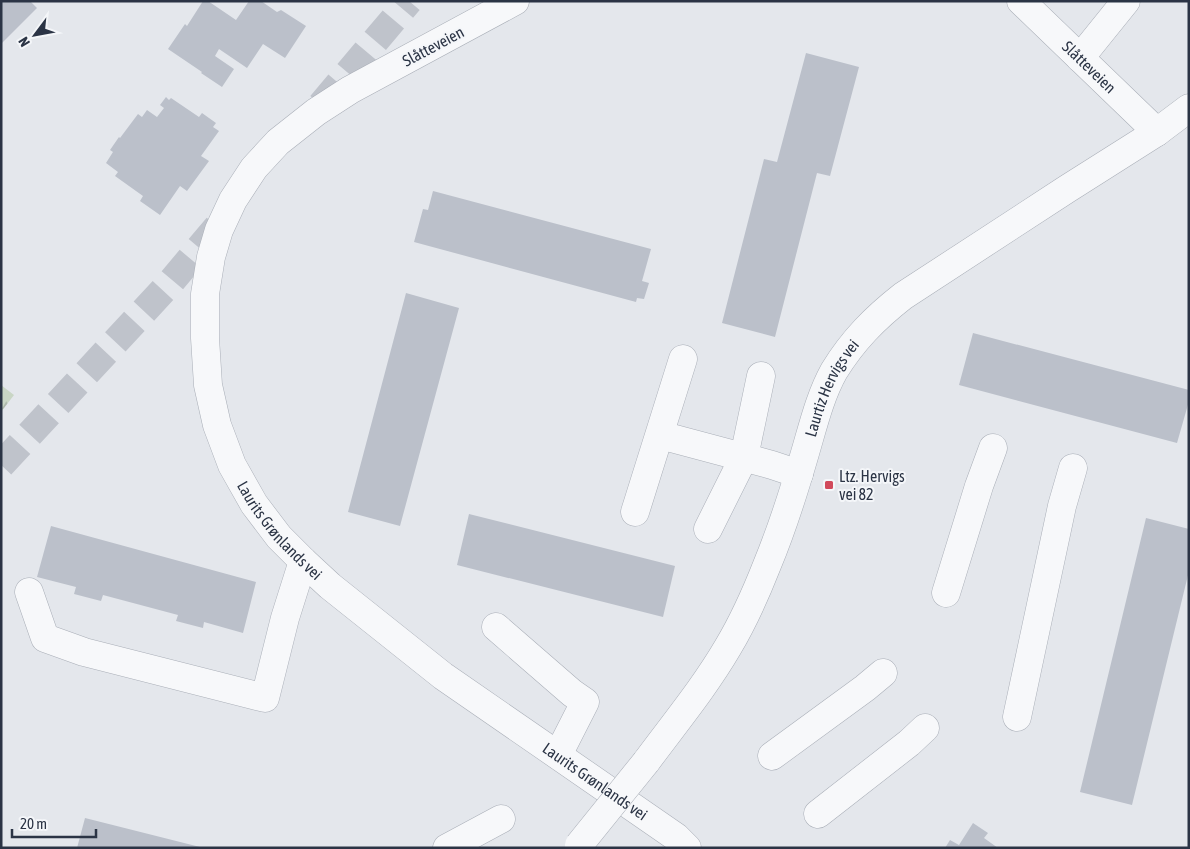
<svg xmlns="http://www.w3.org/2000/svg" width="1190" height="849" viewBox="0 0 1190 849" font-family="'Asap Condensed',sans-serif">
  <defs>
    <pattern id="forest-firs" width="22" height="20" patternUnits="userSpaceOnUse" patternTransform="scale(1.25)"><rect width="22" height="20" fill="#c9d6c5"/><path d="M5 1l3.5 6h-7zM16 11l3.5 6h-7z" fill="#adb8ab"/></pattern>
  </defs>
  <rect width="100%" height="100%" fill="#e4e7ec"/>
  <path fill="url(#forest-firs)" d="M 1,385 L 14,395 L 1,412 Z"/>
  <path fill="#bbc0ca" d="M 1,1 L 30,1 L 37,8 L 1,44 Z
    M 203,1 L 208,1 L 236,20 L 249,1 L 261,1 L 277,12 L 281,10 L 306,26 L 285,58 L 263,44 L 247,68 L 219,49 L 215,56 L 234,69 L 222,87 L 201,73 L 202,72 L 168,49 L 185,24 L 187,26 Z
    M 806,53 L 859,67 L 830,176 L 817,173 L 775,337 L 722,323 L 764,159 L 777,162 Z
    M 166,97 L 169,100 L 171,98 L 199,117 L 202,113 L 216,123 L 213,127 L 219,131 L 201,156 L 209,161 L 187,191 L 180,186 L 160,215 L 140,201 L 143,196 L 115,176 L 118,172 L 106,163 L 113,152 L 110,150 L 119,137 L 120,138 L 138,114 L 142,117 L 147,110 L 157,117 L 164,108 L 160,105 Z
    M 433,191 L 651,249 L 642,281 L 649,283 L 644,299 L 637,298 L 636,302 L 414,242 L 423,209 L 428,210 Z
    M 406,293 L 459,308 L 400,526 L 348,512 Z
    M 973,333 L 1189,390 L 1189,401 L 1177,443 L 959,385 Z
    M 469,514 L 675,566 L 663,617 L 457,565 Z
    M 1146,518 L 1189,529 L 1189,571 L 1132,805 L 1080,792 Z
    M 51,526 L 256,582 L 243,633 L 204,622 L 203,628 L 176,621 L 178,615 L 103,595 L 101,601 L 74,594 L 76,587 L 37,577 Z
    M 85,818 L 200,847 L 200,848 L 77,848 Z
    M 973,823 L 988,833 L 984,838 L 998,848 L 945,848 L 950,840 L 959,845 Z"/>
  <g fill="none" stroke-linecap="round" stroke-linejoin="round">
    <path stroke="#bfc3cb" stroke-width="28" stroke-dasharray="28 14" stroke-linecap="butt" d="M 321,105 L 409,1
      M 1,465 L 170,283 L 223,220"/>
    <defs>
      <g id="minor">
        <path id="s1" d="M 515,1 L 350,90 L 316,112 L 278,142 L 254,168 L 233,200 L 219,230 L 211,257 L 205,294 L 205,338 L 208,385 L 217,425 L 232,465 L 254,504 L 279,537 L 303,561 L 330,586 L 443,676 L 676,837 L 687,848"/>
        <path id="s2" d="M 1021,1 L 1157,132"/>
        <path d="M 1080,58 L 1126,1"/>
        <path d="M 660,435 L 772,465 L 799,474"/>
        <path d="M 635,512 L 683,359"/>
        <path d="M 708,529 L 744,457 L 761,376"/>
        <path d="M 29,592 L 45,638 L 84,652 L 265,698 L 285,618 L 303,561"/>
        <path d="M 946,593 L 979,486 L 993,448"/>
        <path d="M 496,627 L 572,693 L 585,702 L 558,755"/>
        <path d="M 1017,717 L 1062,506 L 1073,468"/>
        <path d="M 772,756 L 865,688 L 883,673"/>
        <path id="s3" d="M 646,762 C 674,724 704,688 728,647 C 743,622 756,593 767,565 C 782,529 794,491 805,453 C 813,426 820,396 834,371 C 853,340 875,318 903,296 L 1067,189 L 1157,132 L 1189,108"/>
        <path d="M 818,814 L 909,743 L 925,728"/>
        <path d="M 447,848 L 501,819"/>
      </g>
    </defs>
    <use href="#minor" stroke="#a9aeb7" stroke-width="29"/>
    <use href="#minor" stroke="#f7f8fa" stroke-width="28"/>
    <defs>
      <path id="minor-bridge" d="M 579,845 L 646,762"/>
    </defs>
    <use href="#minor-bridge" stroke="#a9aeb7" stroke-width="29" stroke-linecap="butt"/>
    <use href="#minor-bridge" stroke="#f7f8fa" stroke-width="28"/>
  </g>
  <rect fill="#d1495b" stroke="#f4f6f9" stroke-width="2" x="824" y="480" width="10" height="10" rx="2.5"/>
  <g text-anchor="middle" stroke-width="4" stroke-linejoin="round" paint-order="stroke">
    <g font-size="16" fill="#2b3445" stroke="#f4f6f9">
      <text transform="translate(433 46) rotate(-28)" y="6">Slåtteveien</text>
      <text dy="6" stroke="none"><textPath href="#s2" startOffset="95">Slåtteveien</textPath></text>
      <text dy="6" stroke="none"><textPath href="#s3" startOffset="421">Laurtiz Hervigs vei</textPath></text>
      <text dy="6" stroke="none"><textPath href="#s1" startOffset="705">Laurits Grønlands vei</textPath></text>
      <text dy="6" stroke="none"><textPath href="#s1" startOffset="1110">Laurits Grønlands vei</textPath></text>
    </g>
    <g font-size="16" fill="#2b3445" stroke="#f4f6f9" text-anchor="start">
      <text x="839" y="482">Ltz. Hervigs<tspan x="839" dy="18">vei 82</tspan></text>
    </g>
  </g>
  <rect width="1190" height="849" fill="none" stroke="#2b3445" stroke-width="5"/>
  <g transform="translate(35 35) rotate(238)" stroke="#f4f6f9" stroke-width="4" paint-order="stroke">
  <path d="M0-4L9 19L0 12L-9 19Z" fill="#2b3445"/>
  <text y="-8" font-size="14" font-weight="bold" text-anchor="middle" fill="#2b3445">N</text>
  </g>
  <path d="M12 829v8h84v-8" fill="none" stroke="#2b3445" stroke-width="2.5"/>
  <text x="20" y="829" font-size="15" fill="#2b3445" stroke="#f4f6f9" stroke-width="4" paint-order="stroke">20 m</text>
</svg>
